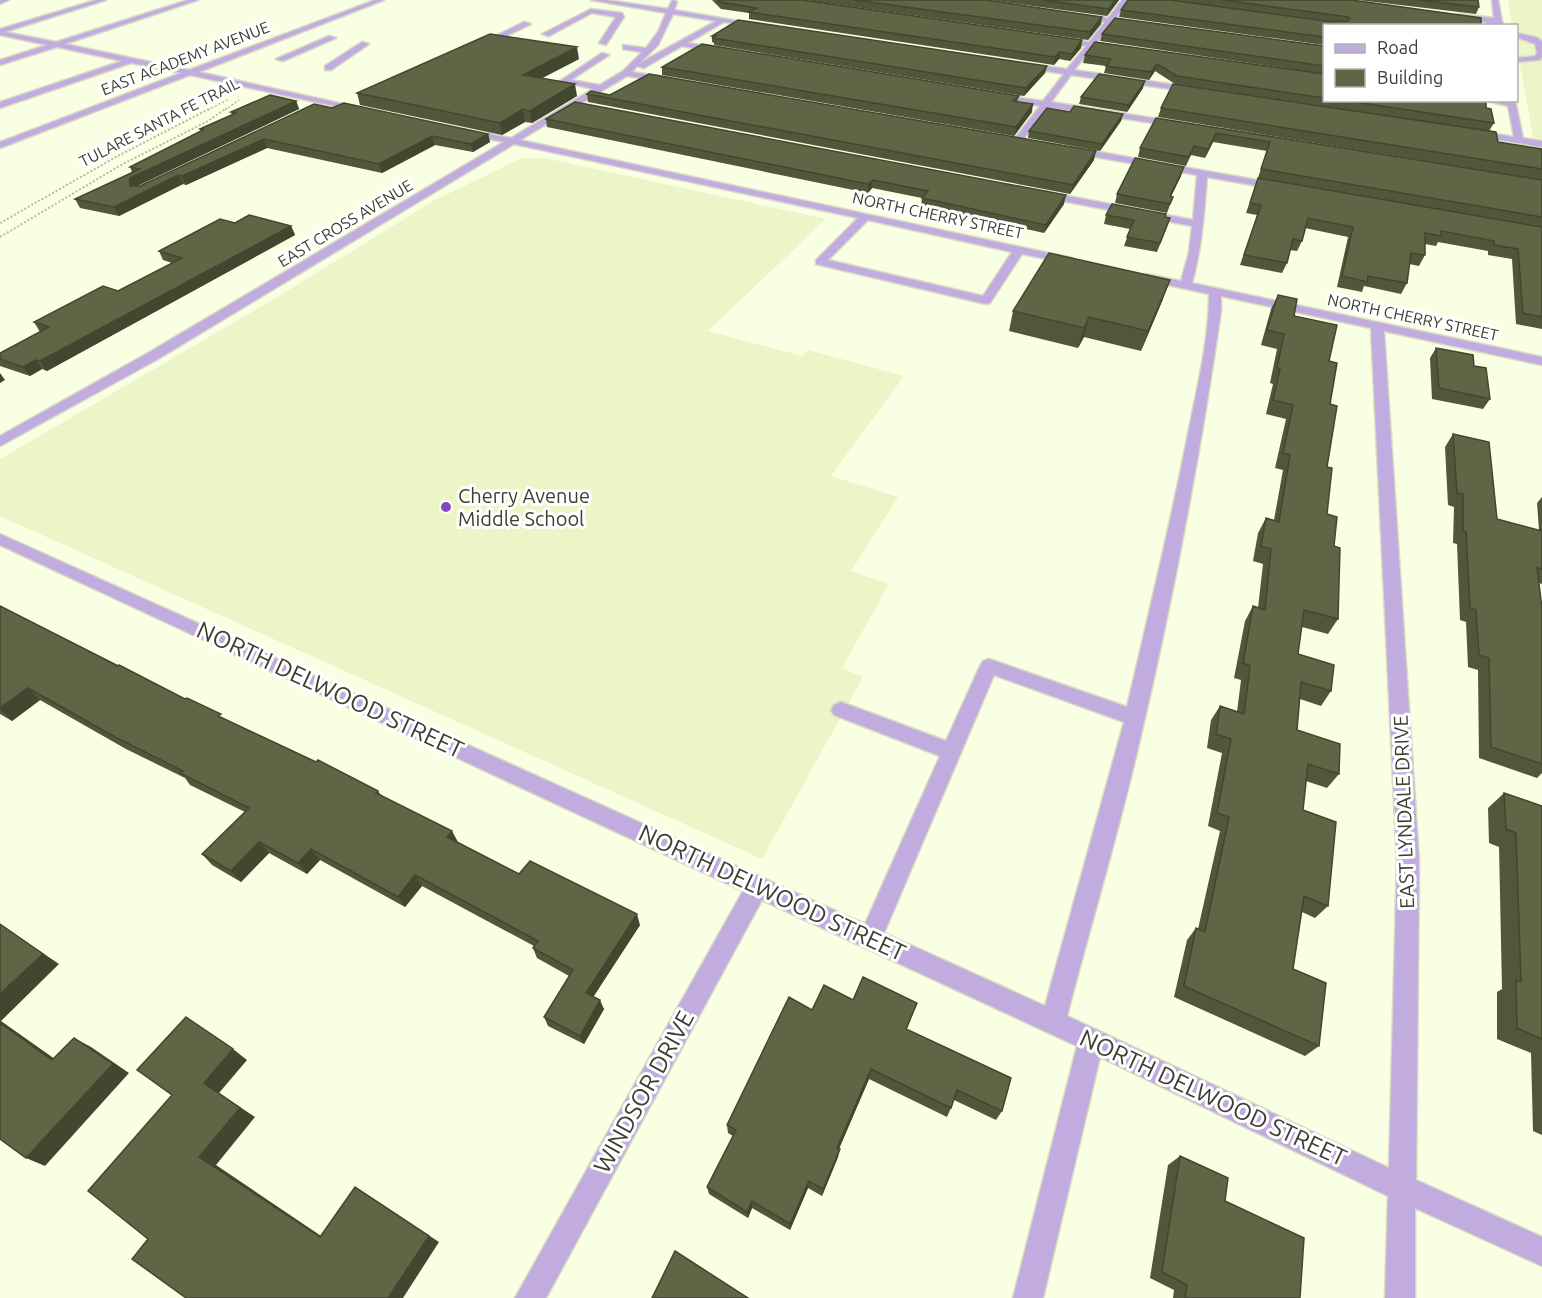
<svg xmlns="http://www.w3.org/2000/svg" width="1542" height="1298" viewBox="0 0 1542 1298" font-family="Ubuntu,sans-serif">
  <rect width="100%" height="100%" fill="#f9ffe2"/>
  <path fill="#ecf5c8" d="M 1508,0 L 1542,0 L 1542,139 L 1533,137 L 1517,48 L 1516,26 L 1512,25 Z
    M 522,158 L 545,158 L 826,219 L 708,331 L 802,356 L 808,350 L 904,376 L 831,476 L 898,497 L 851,571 L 889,584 L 842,668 L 863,677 L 762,859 L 0,516 L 0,459 L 279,296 L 435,200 Z"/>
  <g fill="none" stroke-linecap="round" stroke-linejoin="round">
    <defs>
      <path id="minor" d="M 0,0 L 9,0 L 0,4 Z
        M 96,0 L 106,0 L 5,32 L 56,42 L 188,0 L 198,0 L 65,44 L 189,70 L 375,0 L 384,0 L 199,72 L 366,109 L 362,112 L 190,75 L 0,148 L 0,142 L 181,73 L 131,63 L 0,108 L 0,102 L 122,61 L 57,47 L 0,65 L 0,60 L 47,45 L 0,35 L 0,29 Z
        M 591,0 L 607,0 L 668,9 L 672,1 L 674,0 L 677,2 L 674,10 L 761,25 L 757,27 L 724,22 L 688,43 L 724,49 L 724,53 L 682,46 L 644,68 L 637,66 L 632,72 L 671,78 L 671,82 L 627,76 L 520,140 L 1072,258 L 1078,261 L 1072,264 L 1022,254 L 990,303 L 986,304 L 816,264 L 816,260 L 858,218 L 514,144 L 158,359 L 0,446 L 0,436 L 148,353 L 504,142 L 462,133 L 462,129 L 511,138 L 593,89 L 560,81 L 602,53 L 609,55 L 571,80 L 600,85 L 623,71 L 642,52 L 623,49 L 623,45 L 646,48 L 658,32 L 666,13 ZM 673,14 L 716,21 L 640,63 L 658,45 ZM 868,220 L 1012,252 L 983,296 L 828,260 Z
        M 1122,0 L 1129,0 L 1115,19 L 1141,24 L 1137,26 L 1112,23 L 1096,43 L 1118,46 L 1118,50 L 1093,47 L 1074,70 L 1196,88 L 1200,91 L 1199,93 L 1071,75 L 1051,102 L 1177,122 L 1180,123 L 1180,127 L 1047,107 L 1021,143 L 1015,143 L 1013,141 L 1040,106 L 994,99 L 990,96 L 991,94 L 1043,101 L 1064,74 L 1022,67 L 1018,65 L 1019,63 L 1067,69 L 1086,46 L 1056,42 L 1056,38 L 1089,42 L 1105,22 L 1075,18 L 1075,14 L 1108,18 Z
        M 1492,0 L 1498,0 L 1503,26 L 1454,16 L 1458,14 L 1494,18 Z
        M 591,9 L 622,13 L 624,17 L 606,45 L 599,43 L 616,17 L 592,13 L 549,36 L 542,34 Z
        M 524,22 L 531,24 L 482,48 L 475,46 Z
        M 1516,33 L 1536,37 L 1542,41 L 1542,57 L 1540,60 L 1516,62 L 1516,58 L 1535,56 L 1537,53 L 1535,44 L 1516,37 Z
        M 329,36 L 336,38 L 283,61 L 276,59 Z
        M 362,42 L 369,44 L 331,70 L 325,70 L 325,66 Z
        M 1483,100 L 1515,100 L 1523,138 L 1542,141 L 1542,147 L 1470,135 L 1470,131 L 1473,130 L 1514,137 L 1508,106 Z
        M 1071,147 L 1284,185 L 1285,187 L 1280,190 L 1207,177 C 1204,214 1202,247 1192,283 L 1542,357 L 1542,365 L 1384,331 L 1419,861 L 1416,1180 L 1542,1237 L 1542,1266 L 1415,1208 L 1415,1298 L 1385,1298 L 1388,1196 L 1100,1057 L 1043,1298 L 1013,1298 L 1077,1046 L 762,900 L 546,1298 L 515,1298 L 743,891 L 0,545 L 0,534 L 865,924 L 940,756 L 834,715 L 831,710 L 834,705 L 841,702 L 946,741 L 980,666 L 983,661 L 989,659 L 1127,707 C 1148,617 1170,526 1188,434 C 1197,389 1209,340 1209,294 L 1146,280 L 1140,277 L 1146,274 L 1181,281 L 1189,252 L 1192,226 L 1042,197 L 1037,194 L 1042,191 L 1193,220 L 1197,175 L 1068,152 L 1068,148 ZM 1221,296 L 1371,328 L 1397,861 L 1389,1168 L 1067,1016 C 1090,927 1117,838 1138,748 C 1172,604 1200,457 1221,311 ZM 994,675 L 1124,722 L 1045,1006 L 884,933 Z"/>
    </defs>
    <use href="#minor" stroke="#d7dcc2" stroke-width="3"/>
    <path stroke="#b7bca4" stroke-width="1.5" stroke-dasharray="2 2" stroke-linecap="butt" d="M 208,110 L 229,99
      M 225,110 L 239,100"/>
    <path stroke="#b7bca4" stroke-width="2" stroke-dasharray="2 2" stroke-linecap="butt" d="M 0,223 L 116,157 L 211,108
      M 0,237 L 121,165 L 208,121 L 227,108"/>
    <use href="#minor" fill="#c2acdf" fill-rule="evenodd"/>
  </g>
  <path fill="#52573b" d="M 712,0 L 802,0 L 1082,40 L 1081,48 L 1070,61 L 1059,59 L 1054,65 L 749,19 L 749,13 L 721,9 Z
    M 805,0 L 986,0 L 1101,24 L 1088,40 Z
    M 989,0 L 1119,0 L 1107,16 Z
    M 1171,0 L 1352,0 L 1481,18 L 1324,26 L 1324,45 L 1119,17 L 1121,10 Z
    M 1358,0 L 1478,0 L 1479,7 L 1476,14 Z
    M 1102,34 L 1324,46 L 1324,100 L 1486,100 L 1486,108 L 1494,123 L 1489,131 L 1175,84 L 1155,71 L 1149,80 L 1104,73 L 1106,66 L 1083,63 L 1085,55 L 1324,74 L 1100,41 Z
    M 712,36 L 1047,66 L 1045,73 L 1024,96 L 714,45 L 714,43 L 712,42 Z
    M 579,59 L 542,78 L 577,96 L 532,123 L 525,122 L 502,135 L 360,105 L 357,93 Z
    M 662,67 L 1019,96 L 1017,102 L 1032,112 L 1014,136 L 662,75 Z
    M 1143,88 L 1127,112 L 1079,104 L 1081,97 Z
    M 587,94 L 610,95 L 1094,160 L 1070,194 L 588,102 Z
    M 296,101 L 299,109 L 137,186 L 140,186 L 332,108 L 488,134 L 490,142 L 473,152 L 435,145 L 382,173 L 267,148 L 186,185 L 183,184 L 119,216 L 80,208 L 75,199 L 132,172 L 130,167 L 201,131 L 200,129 L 232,115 L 231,112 Z
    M 1161,108 L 1498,142 L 1542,149 L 1542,180 L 1158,117 Z
    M 1070,112 L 1123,114 L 1121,121 L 1100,151 L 1028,138 L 1029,131 Z
    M 1156,118 L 1542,180 L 1542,329 L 1516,324 L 1512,259 L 1488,255 L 1488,251 L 1438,242 L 1436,246 L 1425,244 L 1425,255 L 1419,266 L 1409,264 L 1407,283 L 1401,294 L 1364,286 L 1362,292 L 1337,287 L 1348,237 L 1305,228 L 1302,241 L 1297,251 L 1290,250 L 1287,263 L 1282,273 L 1240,265 L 1257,215 L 1246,213 L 1267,151 L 1213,142 L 1205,158 L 1191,155 L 1186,166 L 1138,157 L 1140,148 Z
    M 546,119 L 1064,204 L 1044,233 L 921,206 L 922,198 L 872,188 L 868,193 L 547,127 Z
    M 1181,176 L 1171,196 L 1173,197 L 1167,213 L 1115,203 L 1117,194 Z
    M 1106,215 L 1165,217 L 1167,227 L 1157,252 L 1124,246 L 1130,229 L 1104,224 Z
    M 235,223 L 291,226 L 295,235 L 47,371 L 42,369 L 30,376 L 0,366 L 0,353 L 40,332 L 34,322 L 118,291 L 172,263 L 163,260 L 159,251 Z
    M 1278,295 L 1329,361 L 1330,404 L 1327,467 L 1327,514 L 1334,546 L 1338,619 L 1328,634 L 1302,627 L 1298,654 L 1331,691 L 1321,706 L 1300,699 L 1297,730 L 1339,774 L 1327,788 L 1306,781 L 1303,810 L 1328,906 L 1315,918 L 1302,912 L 1293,969 L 1319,1046 L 1305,1056 L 1174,997 L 1187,940 L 1196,928 L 1198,929 L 1220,831 L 1208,826 L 1222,753 L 1207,748 L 1211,720 L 1220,706 L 1237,712 L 1241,680 L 1234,678 L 1245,621 L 1253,606 L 1258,608 L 1263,564 L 1253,561 L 1258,533 L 1266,518 L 1274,520 L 1283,470 L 1275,468 L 1286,419 L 1266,414 L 1273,384 L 1270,383 L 1277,349 L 1261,345 L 1271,309 Z
    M 1163,299 L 1141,351 L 1084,337 L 1078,348 L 1009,331 L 1013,311 Z
    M 1436,348 L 1474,366 L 1490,399 L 1483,409 L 1432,399 L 1430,358 Z
    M 1453,434 L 1497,519 L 1539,530 L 1537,503 L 1542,497 L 1542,584 L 1539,583 L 1542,608 L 1542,773 L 1537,778 L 1479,758 L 1478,670 L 1468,667 L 1466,622 L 1460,620 L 1457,544 L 1453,543 L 1454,507 L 1448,505 L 1445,447 Z
    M 0,606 L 225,719 L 378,791 L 381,795 L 458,842 L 519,874 L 640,925 L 593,997 L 604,1009 L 584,1044 L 548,1026 L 544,1017 L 569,976 L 537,958 L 533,948 L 534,946 L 422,886 L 405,907 L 320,860 L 307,874 L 269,853 L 241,882 L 212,865 L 202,854 L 245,812 L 190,785 L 185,778 L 126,749 L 40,700 L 12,721 L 0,714 Z
    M 1504,793 L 1542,806 L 1542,1135 L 1533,1131 L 1531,1053 L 1497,1039 L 1497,992 L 1502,989 L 1499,847 L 1489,843 L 1488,808 Z
    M 853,1000 L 917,1003 L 907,1029 L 1002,1111 L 996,1120 L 954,1100 L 951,1108 L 947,1117 L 869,1079 L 839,1148 L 838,1157 L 822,1196 L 808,1188 L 790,1230 L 752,1208 L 748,1218 L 709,1194 L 707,1187 L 733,1136 L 728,1133 L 727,1125 L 812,1010 Z
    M 1180,1156 L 1225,1201 L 1300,1298 L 1173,1298 L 1174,1290 L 1150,1278 L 1168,1165 Z"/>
  <path fill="#424730" d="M 1115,0 L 1119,0 L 1107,16 L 1109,9 Z
    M 1102,17 L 1101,24 L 1088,40 L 1090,32 Z
    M 1082,40 L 1081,48 L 1070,61 L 1072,54 Z
    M 577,47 L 579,59 L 525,87 L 523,75 Z
    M 1060,52 L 1059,59 L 1054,65 L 1055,57 Z
    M 1157,64 L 1155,71 L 1149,80 L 1151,72 Z
    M 1047,66 L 1045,73 L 1024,96 L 1026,88 Z
    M 1145,81 L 1143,88 L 1127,112 L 1129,105 Z
    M 575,84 L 577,96 L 532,123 L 530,111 Z
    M 296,101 L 299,109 L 135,187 L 130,186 L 130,178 Z
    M 1033,104 L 1032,112 L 1014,136 L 1016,127 Z
    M 523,109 L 525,122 L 502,135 L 500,123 Z
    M 1123,114 L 1121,121 L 1100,151 L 1102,144 Z
    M 1216,133 L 1213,142 L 1205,158 L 1208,149 Z
    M 488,134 L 490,142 L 473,152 L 471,144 Z
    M 432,136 L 435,145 L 382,173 L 379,164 Z
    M 264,139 L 267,148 L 186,185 L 182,176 Z
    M 1096,151 L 1094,160 L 1070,194 L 1073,185 Z
    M 1184,167 L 1181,176 L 1167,205 L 1170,196 Z
    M 178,175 L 183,184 L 119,216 L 114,207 Z
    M 873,180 L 872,188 L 868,193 L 868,184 Z
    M 1066,195 L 1064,204 L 1044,233 L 1046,225 Z
    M 291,226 L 295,235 L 47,371 L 40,361 Z
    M 1170,280 L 1163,299 L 1141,351 L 1148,331 Z
    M 1089,317 L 1084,337 L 1078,348 L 1084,328 Z
    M 36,360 L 42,369 L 30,376 L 23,367 Z
    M 0,373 L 5,380 L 0,383 Z
    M 28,688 L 40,700 L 12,721 L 0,709 L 0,708 Z
    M 452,831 L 458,842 L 447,837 Z
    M 259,842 L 269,853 L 241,882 L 231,871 Z
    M 311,849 L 320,860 L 307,874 L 298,863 Z
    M 415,875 L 422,886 L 405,907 L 398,897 Z
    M 637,914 L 640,925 L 590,1002 L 586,993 Z
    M 0,924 L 59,964 L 1,1021 L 69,1069 L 52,1060 L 0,1023 Z
    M 600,1000 L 604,1009 L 584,1044 L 580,1036 Z
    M 74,1038 L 91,1047 L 129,1073 L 45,1166 L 26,1158 Z
    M 233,1049 L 247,1060 L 219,1093 L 255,1117 L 216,1165 L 333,1244 L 320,1237 L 199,1157 L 204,1083 Z
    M 871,1069 L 869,1079 L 836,1156 L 837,1148 Z
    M 840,1149 L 838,1157 L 822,1196 L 823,1189 Z
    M 809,1181 L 808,1188 L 790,1230 L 790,1224 Z
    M 355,1187 L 439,1242 L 403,1298 L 388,1298 Z
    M 752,1201 L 752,1208 L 748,1218 L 747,1212 Z"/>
  <path fill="#5f6545" stroke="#424730" stroke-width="1.5" d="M 718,0 L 802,0 L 1082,40 L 1072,54 L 1060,52 L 1055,57 L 749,12 L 757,8 L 720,2 Z
    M 854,0 L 986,0 L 1102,17 L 1090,32 Z
    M 1042,0 L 1115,0 L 1109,9 Z
    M 1128,0 L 1170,0 L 1326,21 L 1348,21 L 1350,19 L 1348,17 L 1223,0 L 1352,0 L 1481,18 L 1481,26 L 1324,26 L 1324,37 L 1121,10 Z
    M 1419,0 L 1478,0 L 1479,7 Z
    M 1115,18 L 1324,46 L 1324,66 L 1102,34 Z
    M 738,20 L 1047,66 L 1026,88 L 713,38 L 716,36 L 712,36 Z
    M 490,34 L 577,47 L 523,75 L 575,84 L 530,111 L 523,109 L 500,123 L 357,93 Z
    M 1095,42 L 1324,74 L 1324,98 L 1177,76 L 1157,64 L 1151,72 L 1106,66 L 1111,59 L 1085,55 Z
    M 702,44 L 1019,96 L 1013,101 L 1033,104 L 1016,127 L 662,67 Z
    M 649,74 L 1096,151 L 1073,185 L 587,94 L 591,91 L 610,95 Z
    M 1099,74 L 1145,81 L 1129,105 L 1081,97 Z
    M 1173,84 L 1496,132 L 1498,142 L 1542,149 L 1542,169 L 1161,108 Z
    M 270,95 L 296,101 L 130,178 L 130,186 L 140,186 L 314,104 L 332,108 L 344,103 L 488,134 L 471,144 L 432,136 L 379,164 L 264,139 L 182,176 L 178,175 L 114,207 L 75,199 L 140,169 L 130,167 L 203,130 L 200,129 L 236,113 L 231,112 Z
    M 1342,100 L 1486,100 L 1486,108 L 1491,109 L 1494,123 Z
    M 575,102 L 1066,195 L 1046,225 L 922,198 L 928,191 L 873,180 L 868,184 L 546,119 Z
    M 1074,106 L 1123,114 L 1102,144 L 1029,131 L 1047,108 L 1070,112 Z
    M 1156,118 L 1542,180 L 1542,217 L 1261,169 L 1270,142 L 1216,133 L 1208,149 L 1194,146 L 1189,157 L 1140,148 Z
    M 1135,158 L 1184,167 L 1170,196 L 1173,197 L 1170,204 L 1117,194 Z
    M 1258,178 L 1542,227 L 1542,317 L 1523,313 L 1518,249 L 1494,245 L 1494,241 L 1441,231 L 1441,236 L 1425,233 L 1425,255 L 1411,253 L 1407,283 L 1368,276 L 1367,282 L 1342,276 L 1353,227 L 1308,218 L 1302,241 L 1293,239 L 1287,263 L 1244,255 L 1261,205 L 1250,203 Z
    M 1112,204 L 1166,214 L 1165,217 L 1170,218 L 1160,243 L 1127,237 L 1134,220 L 1106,215 Z
    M 249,215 L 291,226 L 40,361 L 36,360 L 23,367 L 0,359 L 0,353 L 49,327 L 34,322 L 103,286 L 118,291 L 182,258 L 159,251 L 220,219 L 235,223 Z
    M 1049,253 L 1170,280 L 1148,331 L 1089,317 L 1084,328 L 1013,311 Z
    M 1278,295 L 1297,299 L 1294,316 L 1337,325 L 1329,361 L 1337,363 L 1330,404 L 1337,406 L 1327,467 L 1332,468 L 1327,514 L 1337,517 L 1334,546 L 1340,548 L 1338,619 L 1304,610 L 1298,654 L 1334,665 L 1331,691 L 1301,682 L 1297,730 L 1340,744 L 1339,774 L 1308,764 L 1303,810 L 1336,822 L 1328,906 L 1304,896 L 1293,969 L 1326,983 L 1319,1046 L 1184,986 L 1196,928 L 1205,932 L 1229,817 L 1217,813 L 1231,739 L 1216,734 L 1220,706 L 1244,714 L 1250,666 L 1243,663 L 1253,606 L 1265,610 L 1271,549 L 1261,546 L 1266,518 L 1279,522 L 1290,455 L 1283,453 L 1293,405 L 1273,400 L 1280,369 L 1277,368 L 1284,334 L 1267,330 Z
    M 1436,348 L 1473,355 L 1474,366 L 1486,368 L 1490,399 L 1439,388 Z
    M 1453,434 L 1489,442 L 1497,519 L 1542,531 L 1542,569 L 1537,568 L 1542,608 L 1542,764 L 1491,747 L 1489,658 L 1479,655 L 1476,610 L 1470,608 L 1466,532 L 1463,531 L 1463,494 L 1457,493 Z
    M 0,606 L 118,666 L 119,665 L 185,699 L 187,698 L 221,714 L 218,716 L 316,762 L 318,760 L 378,791 L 376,793 L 452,831 L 447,837 L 519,874 L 530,861 L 637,914 L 586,993 L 600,1000 L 580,1036 L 544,1017 L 573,970 L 533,948 L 538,941 L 415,875 L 398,897 L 311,849 L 298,863 L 259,842 L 231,871 L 202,854 L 249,808 L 180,773 L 183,771 L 115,737 L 28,688 L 0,708 Z
    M 1504,793 L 1542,806 L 1542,1039 L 1517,1028 L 1516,980 L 1521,982 L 1516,833 L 1506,829 Z
    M 0,924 L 43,954 L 0,994 Z
    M 863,977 L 917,1003 L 906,1029 L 1011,1078 L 1002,1111 L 957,1090 L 951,1108 L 871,1069 L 837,1148 L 840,1149 L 823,1189 L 809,1181 L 790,1224 L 752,1201 L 747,1212 L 707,1187 L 736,1130 L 727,1125 L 789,997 L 812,1010 L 824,985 L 853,1000 Z
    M 186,1017 L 233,1049 L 204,1083 L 240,1108 L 199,1157 L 320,1237 L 355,1187 L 429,1236 L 388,1298 L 186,1298 L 132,1259 L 148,1239 L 88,1191 L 172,1095 L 137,1070 Z
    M 0,1023 L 52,1060 L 74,1038 L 113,1064 L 26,1158 L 0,1139 Z
    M 1180,1156 L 1228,1178 L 1225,1201 L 1304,1238 L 1300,1298 L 1185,1298 L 1187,1285 L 1162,1272 Z
    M 675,1251 L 748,1298 L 652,1298 Z"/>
  <circle fill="#8347bd" stroke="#fff" stroke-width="2" cx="446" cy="507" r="6"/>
  <g text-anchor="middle" stroke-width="6" stroke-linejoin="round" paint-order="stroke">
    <g font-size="16" fill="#3c3f30" stroke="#fff">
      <text transform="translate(185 58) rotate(-21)" y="6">EAST ACADEMY AVENUE</text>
      <text transform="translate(159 122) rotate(-27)" y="6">TULARE SANTA FE TRAIL</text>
      <text transform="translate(938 215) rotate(12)" y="6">NORTH CHERRY STREET</text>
      <text transform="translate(345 223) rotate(-31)" y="6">EAST CROSS AVENUE</text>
      <text transform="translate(1413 317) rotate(12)" y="6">NORTH CHERRY STREET</text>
    </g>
    <g font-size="20" fill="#3c3f30" stroke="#fff" text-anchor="start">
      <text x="458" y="503">Cherry Avenue<tspan x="458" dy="23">Middle School</tspan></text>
    </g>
    <g font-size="20" fill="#3c3f30" stroke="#fff">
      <text transform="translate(1404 812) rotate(-92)" y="7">EAST LYNDALE DRIVE</text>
    </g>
    <g font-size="24" fill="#3c3f30" stroke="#fff">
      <text transform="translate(330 690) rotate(25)" y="8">NORTH DELWOOD STREET</text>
      <text transform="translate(772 893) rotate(25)" y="8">NORTH DELWOOD STREET</text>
      <text transform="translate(644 1092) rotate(-61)" y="8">WINDSOR DRIVE</text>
      <text transform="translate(1213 1098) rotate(25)" y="8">NORTH DELWOOD STREET</text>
    </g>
  </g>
  <rect x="1323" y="24" width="195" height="78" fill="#ffffff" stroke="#b1b2ac" stroke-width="1.5"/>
  <rect x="1335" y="44" width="30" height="9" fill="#c2acdf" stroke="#b1b2ac" stroke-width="1.5"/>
  <text x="1377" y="54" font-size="18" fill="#3c3f30">Road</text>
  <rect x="1335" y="69" width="30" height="18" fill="#5f6545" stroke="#b1b2ac" stroke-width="1.5"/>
  <text x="1377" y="84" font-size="18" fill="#3c3f30">Building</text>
</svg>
